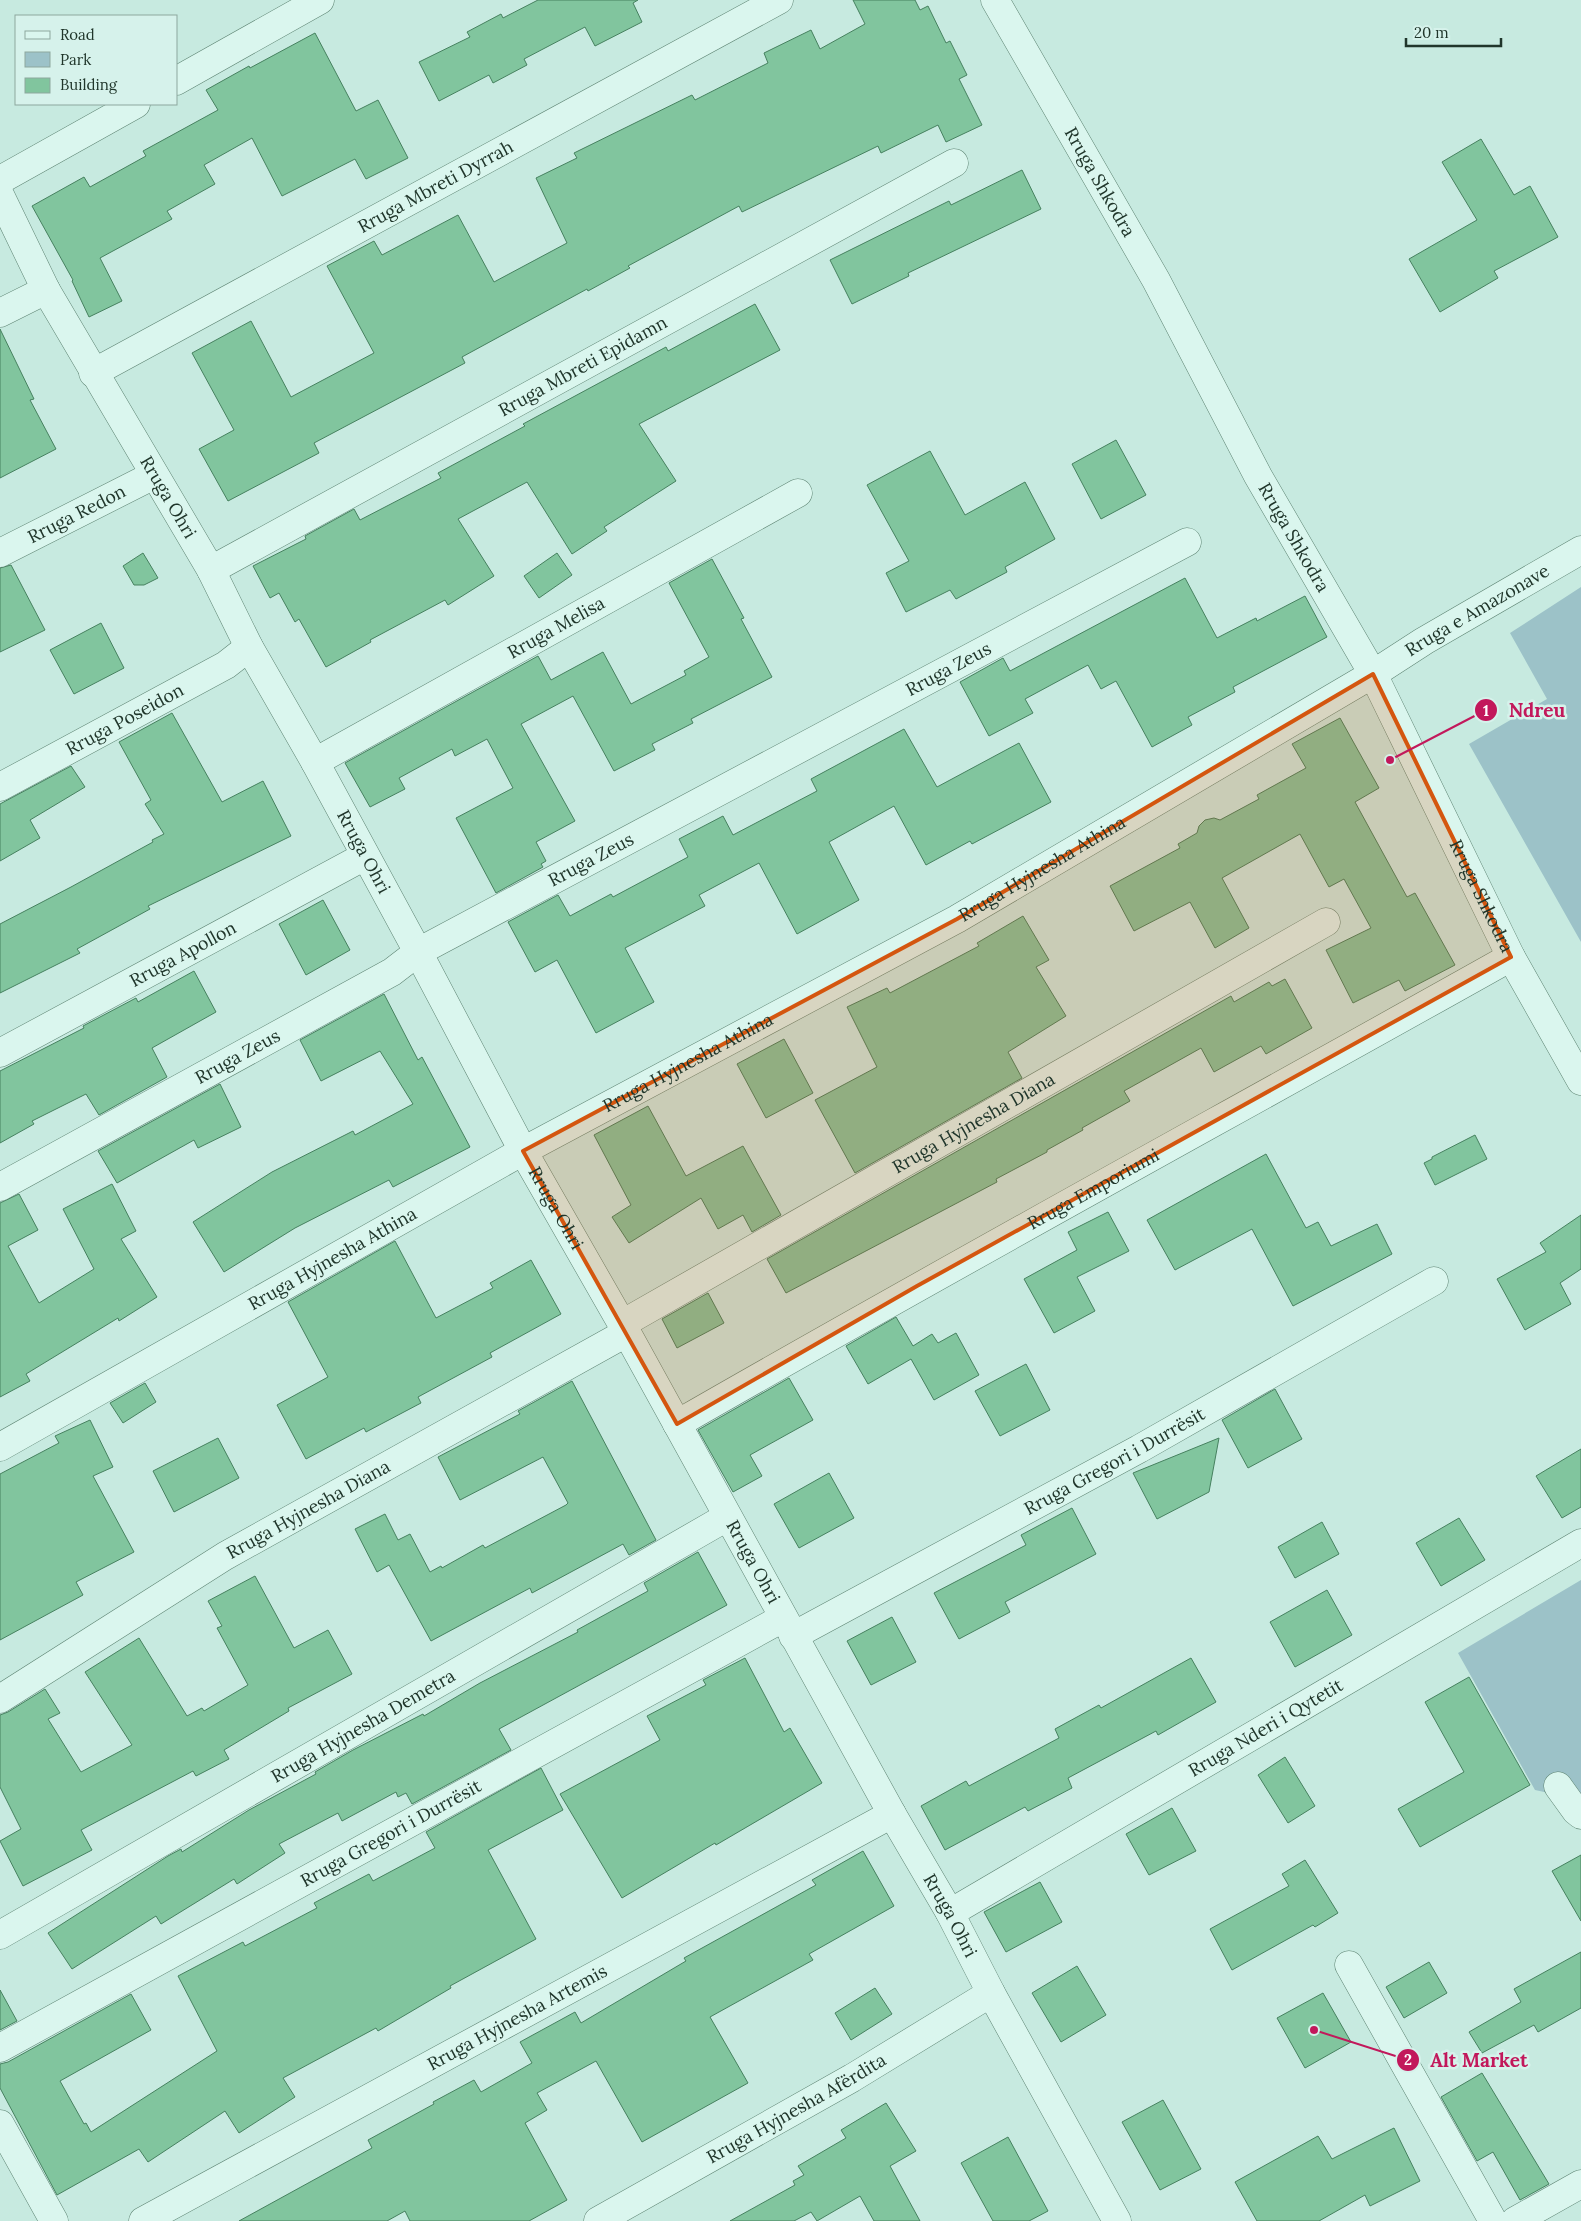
<svg xmlns="http://www.w3.org/2000/svg" width="1581" height="2221" viewBox="0 0 1581 2221" font-family="Lora,serif">
  <rect width="100%" height="100%" fill="#c7eae0"/>
  <path fill="#9cc2c8" d="M 1581,587 L 1581,942 L 1469,744 L 1547,699 L 1510,633 Z
    M 1581,1580 L 1581,1793 L 1558,1795 L 1535,1790 L 1458,1653 Z"/>
  <path fill="#81c59e" stroke="#46815f" d="M 538,0 L 638,0 L 633,3 L 642,22 L 595,46 L 585,27 L 524,59 L 527,65 L 493,83 L 489,75 L 439,101 L 419,62 L 470,37 L 467,32 L 501,14 L 503,18 Z
    M 853,0 L 915,0 L 920,10 L 928,6 L 946,43 L 950,41 L 967,75 L 959,79 L 982,125 L 946,142 L 938,125 L 881,153 L 878,146 L 742,212 L 739,206 L 628,266 L 630,268 L 588,291 L 587,289 L 462,357 L 465,363 L 314,443 L 319,453 L 228,501 L 199,449 L 234,430 L 192,353 L 251,321 L 291,397 L 374,353 L 327,266 L 374,241 L 382,255 L 458,215 L 494,282 L 567,243 L 536,178 L 577,158 L 574,153 L 692,95 L 695,100 L 768,63 L 764,53 L 811,30 L 820,49 L 865,24 Z
    M 315,33 L 356,111 L 378,100 L 408,158 L 366,179 L 355,159 L 282,196 L 252,138 L 204,165 L 215,184 L 167,211 L 172,219 L 100,258 L 122,301 L 89,317 L 72,281 L 73,280 L 32,206 L 84,177 L 90,187 L 146,156 L 143,151 L 218,110 L 206,90 L 249,66 L 250,68 Z
    M 1481,139 L 1514,195 L 1530,186 L 1558,237 L 1494,271 L 1498,278 L 1440,312 L 1409,259 L 1477,220 L 1442,162 Z
    M 1022,170 L 1041,209 L 908,273 L 909,276 L 852,304 L 830,260 L 949,201 L 951,205 Z
    M 755,304 L 780,350 L 639,424 L 676,481 L 604,527 L 607,531 L 572,554 L 527,482 L 458,519 L 494,576 L 448,605 L 445,600 L 370,640 L 371,642 L 326,667 L 299,619 L 295,622 L 279,593 L 270,598 L 253,566 L 306,539 L 305,536 L 354,509 L 360,520 L 441,478 L 438,473 L 525,426 L 523,424 L 666,347 L 668,351 Z
    M 0,329 L 34,399 L 30,400 L 56,449 L 0,478 Z
    M 1116,440 L 1146,495 L 1101,519 L 1072,464 Z
    M 930,451 L 965,515 L 1025,482 L 1055,539 L 1005,567 L 1007,572 L 956,599 L 950,590 L 906,612 L 886,573 L 909,561 L 867,485 Z
    M 143,553 L 158,578 L 144,585 L 134,585 L 123,566 Z
    M 557,553 L 572,575 L 539,598 L 524,576 Z
    M 712,559 L 744,618 L 741,619 L 772,677 L 691,719 L 693,723 L 652,744 L 655,750 L 614,771 L 573,696 L 521,724 L 575,821 L 536,842 L 546,861 L 541,864 L 543,867 L 496,893 L 456,818 L 513,788 L 487,739 L 455,756 L 452,749 L 399,778 L 405,789 L 370,807 L 345,763 L 538,656 L 551,680 L 603,652 L 631,704 L 686,675 L 684,671 L 709,657 L 669,583 Z
    M 11,565 L 45,630 L 0,652 L 0,568 Z
    M 1185,578 L 1217,638 L 1256,618 L 1257,621 L 1305,596 L 1327,637 L 1233,687 L 1235,692 L 1188,717 L 1192,725 L 1152,747 L 1116,681 L 1101,689 L 1088,665 L 1025,699 L 1033,713 L 989,736 L 960,682 L 1003,658 L 1010,671 Z
    M 101,623 L 124,668 L 74,694 L 50,650 Z
    M 172,713 L 222,802 L 263,781 L 291,836 L 148,906 L 150,909 L 77,949 L 80,953 L 0,993 L 0,924 L 71,887 L 153,842 L 152,840 L 164,834 L 145,804 L 151,800 L 119,742 Z
    M 1340,718 L 1379,788 L 1355,802 L 1407,897 L 1415,893 L 1455,965 L 1405,991 L 1399,980 L 1353,1003 L 1326,950 L 1371,928 L 1344,879 L 1329,887 L 1300,834 L 1222,878 L 1249,928 L 1215,948 L 1190,902 L 1134,931 L 1110,886 L 1180,848 L 1178,844 L 1197,833 L 1199,826 L 1205,820 L 1214,818 L 1220,820 L 1259,799 L 1257,795 L 1306,768 L 1292,744 Z
    M 904,729 L 937,787 L 1019,743 L 1051,802 L 972,844 L 970,841 L 926,865 L 894,806 L 829,842 L 859,900 L 797,934 L 759,863 L 699,895 L 705,906 L 625,948 L 654,1002 L 596,1033 L 557,960 L 535,972 L 508,922 L 558,895 L 570,916 L 611,894 L 613,897 L 688,857 L 679,839 L 723,816 L 733,835 L 817,791 L 811,779 Z
    M 71,766 L 85,787 L 30,820 L 40,838 L 0,861 L 0,804 Z
    M 323,900 L 350,950 L 306,975 L 279,924 Z
    M 1023,916 L 1049,960 L 1036,967 L 1066,1016 L 1008,1052 L 1022,1078 L 855,1173 L 815,1100 L 877,1067 L 847,1007 L 887,988 L 890,993 L 979,946 L 977,943 Z
    M 194,971 L 216,1012 L 152,1048 L 167,1077 L 99,1115 L 86,1094 L 32,1121 L 34,1124 L 0,1143 L 0,1071 L 84,1028 L 83,1026 L 136,998 L 138,1002 Z
    M 1285,979 L 1312,1028 L 1266,1054 L 1261,1046 L 1214,1072 L 1201,1048 L 1124,1091 L 1130,1101 L 1082,1128 L 1083,1130 L 1047,1150 L 1047,1152 L 996,1179 L 997,1182 L 786,1293 L 767,1259 L 1231,996 L 1234,1002 L 1269,982 L 1272,986 Z
    M 384,994 L 418,1060 L 422,1057 L 470,1147 L 393,1187 L 389,1180 L 295,1228 L 224,1272 L 193,1222 L 272,1172 L 353,1131 L 355,1135 L 413,1104 L 380,1051 L 321,1081 L 300,1040 Z
    M 784,1039 L 813,1093 L 766,1118 L 737,1064 Z
    M 220,1084 L 241,1127 L 198,1148 L 194,1140 L 117,1183 L 98,1151 Z
    M 648,1106 L 686,1176 L 743,1146 L 781,1215 L 752,1232 L 743,1215 L 718,1229 L 701,1198 L 629,1243 L 612,1217 L 631,1205 L 594,1135 Z
    M 1475,1135 L 1487,1159 L 1435,1185 L 1424,1163 L 1432,1159 L 1432,1157 Z
    M 1266,1154 L 1306,1228 L 1318,1222 L 1331,1246 L 1377,1224 L 1392,1254 L 1293,1306 L 1252,1229 L 1175,1270 L 1147,1220 Z
    M 112,1184 L 136,1231 L 121,1239 L 157,1297 L 119,1321 L 118,1318 L 26,1374 L 30,1381 L 0,1397 L 0,1203 L 19,1194 L 38,1230 L 8,1246 L 39,1303 L 94,1269 L 63,1209 Z
    M 1108,1212 L 1129,1251 L 1077,1277 L 1095,1311 L 1054,1333 L 1024,1279 L 1077,1250 L 1068,1232 Z
    M 1581,1215 L 1581,1269 L 1560,1283 L 1571,1304 L 1525,1330 L 1497,1279 L 1546,1252 L 1540,1243 Z
    M 395,1241 L 436,1318 L 493,1288 L 490,1283 L 531,1260 L 561,1314 L 490,1353 L 492,1357 L 418,1397 L 421,1403 L 366,1432 L 364,1428 L 306,1459 L 277,1405 L 328,1377 L 288,1302 Z
    M 708,1293 L 724,1323 L 677,1348 L 662,1319 Z
    M 896,1317 L 913,1346 L 932,1334 L 938,1343 L 956,1333 L 979,1375 L 934,1400 L 911,1359 L 868,1384 L 846,1346 Z
    M 1026,1364 L 1050,1410 L 1000,1436 L 975,1391 Z
    M 789,1378 L 813,1420 L 750,1455 L 762,1476 L 733,1492 L 698,1430 Z
    M 572,1381 L 656,1540 L 629,1555 L 623,1544 L 532,1593 L 530,1588 L 431,1641 L 389,1565 L 377,1572 L 355,1529 L 385,1514 L 398,1540 L 410,1534 L 430,1572 L 441,1566 L 442,1568 L 483,1545 L 485,1548 L 566,1505 L 568,1503 L 543,1457 L 460,1500 L 438,1457 L 520,1414 L 518,1411 Z
    M 145,1383 L 156,1402 L 123,1423 L 110,1403 Z
    M 1275,1389 L 1302,1439 L 1248,1468 L 1222,1420 Z
    M 90,1420 L 113,1467 L 93,1476 L 134,1552 L 76,1582 L 83,1595 L 0,1640 L 0,1474 L 59,1443 L 55,1436 Z
    M 218,1438 L 239,1478 L 174,1512 L 153,1471 Z
    M 1219,1438 L 1209,1492 L 1157,1519 L 1133,1473 Z
    M 1581,1449 L 1581,1507 L 1562,1518 L 1536,1476 Z
    M 829,1473 L 854,1518 L 799,1548 L 774,1504 Z
    M 1072,1508 L 1096,1554 L 1005,1602 L 1010,1612 L 959,1639 L 934,1593 L 1026,1545 L 1021,1535 Z
    M 1459,1518 L 1485,1560 L 1441,1586 L 1416,1543 Z
    M 1322,1522 L 1339,1554 L 1295,1578 L 1278,1547 Z
    M 698,1552 L 727,1605 L 499,1729 L 511,1750 L 412,1804 L 406,1793 L 398,1797 L 396,1792 L 342,1821 L 338,1813 L 279,1844 L 285,1853 L 237,1884 L 234,1879 L 161,1924 L 156,1916 L 72,1969 L 48,1933 L 168,1856 L 181,1849 L 182,1852 L 249,1810 L 316,1774 L 315,1772 L 353,1750 L 423,1714 L 424,1716 L 480,1683 L 578,1632 L 577,1630 L 648,1591 L 644,1583 Z
    M 255,1576 L 294,1648 L 328,1630 L 352,1674 L 288,1708 L 289,1711 L 224,1750 L 229,1759 L 196,1776 L 193,1771 L 81,1830 L 92,1850 L 23,1886 L 0,1841 L 21,1829 L 0,1787 L 0,1715 L 8,1712 L 45,1689 L 60,1713 L 48,1719 L 81,1772 L 132,1745 L 85,1672 L 139,1638 L 187,1716 L 202,1708 L 204,1711 L 248,1685 L 217,1628 L 222,1626 L 208,1601 Z
    M 1327,1590 L 1352,1635 L 1295,1667 L 1270,1622 Z
    M 892,1617 L 916,1662 L 871,1685 L 847,1641 Z
    M 745,1658 L 784,1732 L 790,1728 L 822,1783 L 716,1845 L 715,1843 L 622,1898 L 560,1794 L 660,1740 L 647,1716 L 706,1685 L 703,1680 Z
    M 1191,1658 L 1216,1702 L 1158,1735 L 1156,1731 L 1068,1778 L 1072,1788 L 1028,1811 L 1025,1807 L 945,1850 L 921,1806 L 966,1781 L 969,1786 L 1059,1738 L 1055,1729 L 1099,1705 L 1101,1708 Z
    M 1469,1677 L 1530,1785 L 1420,1847 L 1398,1809 L 1464,1772 L 1425,1702 Z
    M 1285,1757 L 1315,1806 L 1288,1823 L 1258,1775 Z
    M 541,1768 L 563,1810 L 488,1850 L 536,1939 L 450,1986 L 451,1988 L 378,2031 L 376,2028 L 283,2078 L 295,2097 L 239,2133 L 225,2111 L 148,2162 L 139,2149 L 57,2195 L 0,2088 L 0,2064 L 8,2062 L 131,1994 L 151,2030 L 60,2081 L 84,2124 L 86,2123 L 91,2132 L 217,2051 L 178,1976 L 243,1942 L 245,1946 L 317,1908 L 314,1903 L 369,1874 L 373,1881 L 435,1848 L 426,1832 Z
    M 1172,1808 L 1196,1851 L 1149,1875 L 1126,1834 Z
    M 863,1851 L 894,1906 L 809,1954 L 813,1960 L 710,2017 L 748,2083 L 642,2142 L 596,2061 L 537,2093 L 547,2110 L 525,2123 L 567,2200 L 529,2221 L 410,2221 L 405,2211 L 387,2221 L 239,2221 L 372,2148 L 368,2140 L 434,2104 L 433,2102 L 474,2080 L 481,2092 L 532,2063 L 520,2042 L 575,2012 L 581,2023 L 686,1961 L 684,1958 L 816,1885 L 812,1880 Z
    M 1581,1855 L 1581,1921 L 1552,1871 Z
    M 1305,1860 L 1338,1913 L 1315,1927 L 1313,1925 L 1232,1970 L 1210,1929 L 1289,1886 L 1282,1874 Z
    M 1040,1882 L 1062,1922 L 1006,1952 L 984,1912 Z
    M 1581,1952 L 1581,2008 L 1538,2032 L 1534,2025 L 1482,2053 L 1469,2032 L 1521,2002 L 1514,1989 Z
    M 1429,1962 L 1447,1993 L 1404,2018 L 1386,1987 Z
    M 1077,1966 L 1106,2015 L 1061,2042 L 1032,1993 Z
    M 875,1988 L 892,2014 L 851,2040 L 835,2013 Z
    M 0,1990 L 17,2021 L 0,2030 Z
    M 1323,1993 L 1351,2042 L 1305,2068 L 1277,2018 Z
    M 1482,2073 L 1549,2184 L 1520,2200 L 1493,2152 L 1477,2161 L 1441,2097 Z
    M 1163,2100 L 1201,2169 L 1160,2190 L 1122,2122 Z
    M 886,2103 L 916,2151 L 890,2166 L 920,2221 L 874,2221 L 860,2196 L 817,2221 L 811,2212 L 794,2221 L 730,2221 L 795,2185 L 793,2181 L 804,2175 L 798,2166 L 846,2138 L 841,2130 Z
    M 1394,2128 L 1420,2181 L 1370,2206 L 1365,2195 L 1319,2221 L 1257,2221 L 1235,2182 L 1318,2136 L 1332,2159 Z
    M 1008,2137 L 1048,2211 L 1029,2221 L 993,2221 L 961,2163 Z"/>
  <g fill="none" stroke-linecap="round" stroke-linejoin="round">
    <defs>
      <g id="minor">
        <path id="s1" d="M 995,0 L 1156,280 L 1258,476 L 1373,674 L 1511,957 L 1581,1081"/>
        <path d="M 176,81 L 320,0"/>
        <path d="M 0,180 L 136,104"/>
        <path id="s2" d="M 0,195 L 46,290 L 211,570 L 249,647 L 315,762 L 418,952 L 523,1151 L 622,1324 L 892,1814 L 950,1913 L 991,1993 L 1117,2221"/>
        <path d="M 0,313 L 46,290"/>
        <path id="s3" d="M 93,373 L 779,0"/>
        <path id="s4" d="M 0,553 L 154,475"/>
        <path id="s5" d="M 211,570 L 954,163"/>
        <path id="s6" d="M 315,762 L 798,493"/>
        <path id="s7" d="M 0,787 L 226,665 L 249,647"/>
        <path id="s8" d="M 0,1053 L 365,856"/>
        <path id="s9" d="M 0,1187 L 392,972 L 418,952 L 1187,542"/>
        <path id="s10" d="M 622,1324 L 1326,922"/>
        <path id="s11" d="M 677,1424 C 953,1265 1233,1113 1511,957"/>
        <path id="s12" d="M 0,1447 L 523,1151 L 957,919 L 1373,674 L 1424,641 L 1581,550"/>
        <path id="s13" d="M 793,1636 L 1139,1449 L 1434,1281"/>
        <path id="s14" d="M 0,1699 L 225,1556 L 626,1333"/>
        <path d="M 1558,1786 L 1576,1811 L 1581,1815"/>
        <path id="s15" d="M 950,1913 L 1581,1543"/>
        <path id="s16" d="M 0,1935 L 727,1517"/>
        <path d="M 1349,1965 L 1493,2221"/>
        <path id="s17" d="M 0,2048 L 783,1618"/>
        <path d="M 0,2124 L 54,2221"/>
        <path id="s18" d="M 143,2221 L 892,1814"/>
        <path id="s19" d="M 598,2221 L 852,2078 L 991,1993"/>
        <path d="M 1515,2221 L 1581,2184"/>
      </g>
    </defs>
    <use href="#minor" stroke="#5e8473" stroke-width="29"/>
    <use href="#minor" stroke="#daf6ee" stroke-width="28"/>
  </g>
  <path fill="#d4560f" fill-opacity="0.2" stroke="#d4560f" stroke-width="4" stroke-linejoin="round" d="M 1373,674 L 1511,957 L 917,1286 L 677,1424 L 523,1151 L 957,919 Z"/>
  <g text-anchor="middle" stroke-width="5" stroke-linejoin="round" paint-order="stroke">
    <g font-size="18" fill="#20362b" stroke="#d6f2eb">
      <text dy="6" stroke="none"><textPath href="#s1" startOffset="210">Rruga Shkodra</textPath></text>
      <text dy="6" stroke="none"><textPath href="#s3" startOffset="390">Rruga Mbreti Dyrrah</textPath></text>
      <text dy="6" stroke="none"><textPath href="#s5" startOffset="424">Rruga Mbreti Epidamn</textPath></text>
      <text dy="6" stroke="none"><textPath href="#s2" startOffset="346">Rruga Ohri</textPath></text>
      <text dy="6" stroke="none"><textPath href="#s4" startOffset="86">Rruga Redon</textPath></text>
      <text dy="6" stroke="none"><textPath href="#s1" startOffset="615">Rruga Shkodra</textPath></text>
      <text dy="6" stroke="none"><textPath href="#s12" startOffset="1698">Rruga e Amazonave</textPath></text>
      <text dy="6" stroke="none"><textPath href="#s6" startOffset="276">Rruga Melisa</textPath></text>
      <text dy="6" stroke="none"><textPath href="#s9" startOffset="1081">Rruga Zeus</textPath></text>
      <text dy="6" stroke="none"><textPath href="#s7" startOffset="142">Rruga Poseidon</textPath></text>
      <text dy="6" stroke="none"><textPath href="#s2" startOffset="751">Rruga Ohri</textPath></text>
      <text dy="6" stroke="none"><textPath href="#s9" startOffset="676">Rruga Zeus</textPath></text>
      <text dy="6" stroke="none"><textPath href="#s12" startOffset="1192">Rruga Hyjnesha Athina</textPath></text>
      <text dy="6" stroke="none"><textPath href="#s1" startOffset="1020">Rruga Shkodra</textPath></text>
      <text dy="6" stroke="none"><textPath href="#s8" startOffset="208">Rruga Apollon</textPath></text>
      <text dy="6" stroke="none"><textPath href="#s9" startOffset="271">Rruga Zeus</textPath></text>
      <text dy="6" stroke="none"><textPath href="#s12" startOffset="788">Rruga Hyjnesha Athina</textPath></text>
      <text dy="6" stroke="none"><textPath href="#s10" startOffset="405">Rruga Hyjnesha Diana</textPath></text>
      <text dy="6" stroke="none"><textPath href="#s11" startOffset="478">Rruga Emporiumi</textPath></text>
      <text dy="6" stroke="none"><textPath href="#s2" startOffset="1156">Rruga Ohri</textPath></text>
      <text dy="6" stroke="none"><textPath href="#s12" startOffset="382">Rruga Hyjnesha Athina</textPath></text>
      <text dy="6" stroke="none"><textPath href="#s13" startOffset="366">Rruga Gregori i Durrësit</textPath></text>
      <text dy="6" stroke="none"><textPath href="#s14" startOffset="362">Rruga Hyjnesha Diana</textPath></text>
      <text dy="6" stroke="none"><textPath href="#s2" startOffset="1561">Rruga Ohri</textPath></text>
      <text dy="6" stroke="none"><textPath href="#s16" startOffset="419">Rruga Hyjnesha Demetra</textPath></text>
      <text dy="6" stroke="none"><textPath href="#s15" startOffset="366">Rruga Nderi i Qytetit</textPath></text>
      <text dy="6" stroke="none"><textPath href="#s17" startOffset="446">Rruga Gregori i Durrësit</textPath></text>
      <text dy="6" stroke="none"><textPath href="#s2" startOffset="1966">Rruga Ohri</textPath></text>
      <text dy="6" stroke="none"><textPath href="#s18" startOffset="426">Rruga Hyjnesha Artemis</textPath></text>
      <text dy="6" stroke="none"><textPath href="#s19" startOffset="228">Rruga Hyjnesha Afërdita</textPath></text>
    </g>
  </g>
  <path fill="none" stroke="#c2185b" stroke-width="2" d="M1390 760L1486 710M1314 2030L1408 2060"/>
  <g fill="#c2185b" stroke="#d6f2eb" stroke-width="2">
    <circle cx="1390" cy="760" r="5"/>
    <circle cx="1314" cy="2030" r="5"/>
    <circle cx="1486" cy="710" r="12"/>
    <circle cx="1408" cy="2060" r="12"/>
  </g>
  <g font-size="15" text-anchor="middle" font-weight="bold" fill="#fff">
    <text x="1486" y="716">1</text>
    <text x="1408" y="2065">2</text>
  </g>
  <g font-size="19" text-anchor="middle" font-weight="bold" fill="#c2185b" stroke="#d6f2eb" stroke-width="5" stroke-linejoin="round" paint-order="stroke">
    <text x="1537" y="717">Ndreu</text>
    <text x="1479" y="2067">Alt Market</text>
  </g>
  <rect x="15" y="15" width="162" height="90" fill="#d6f2eb" stroke="#8da79e"/>
  <rect x="25" y="31" width="25" height="8" fill="#daf6ee" stroke="#8da79e"/>
  <text x="60" y="40" font-size="15" fill="#20362b">Road</text>
  <rect x="25" y="52" width="25" height="15" fill="#9cc2c8" stroke="#8da79e"/>
  <text x="60" y="65" font-size="15" fill="#20362b">Park</text>
  <rect x="25" y="78" width="25" height="15" fill="#81c59e" stroke="#8da79e"/>
  <text x="60" y="90" font-size="15" fill="#20362b">Building</text>
  <path d="M1406 38v8h95v-8" fill="none" stroke="#20362b" stroke-width="2.5"/>
  <text x="1414" y="38" font-size="15" fill="#20362b" stroke="#d6f2eb" stroke-width="4" paint-order="stroke">20 m</text>
</svg>
